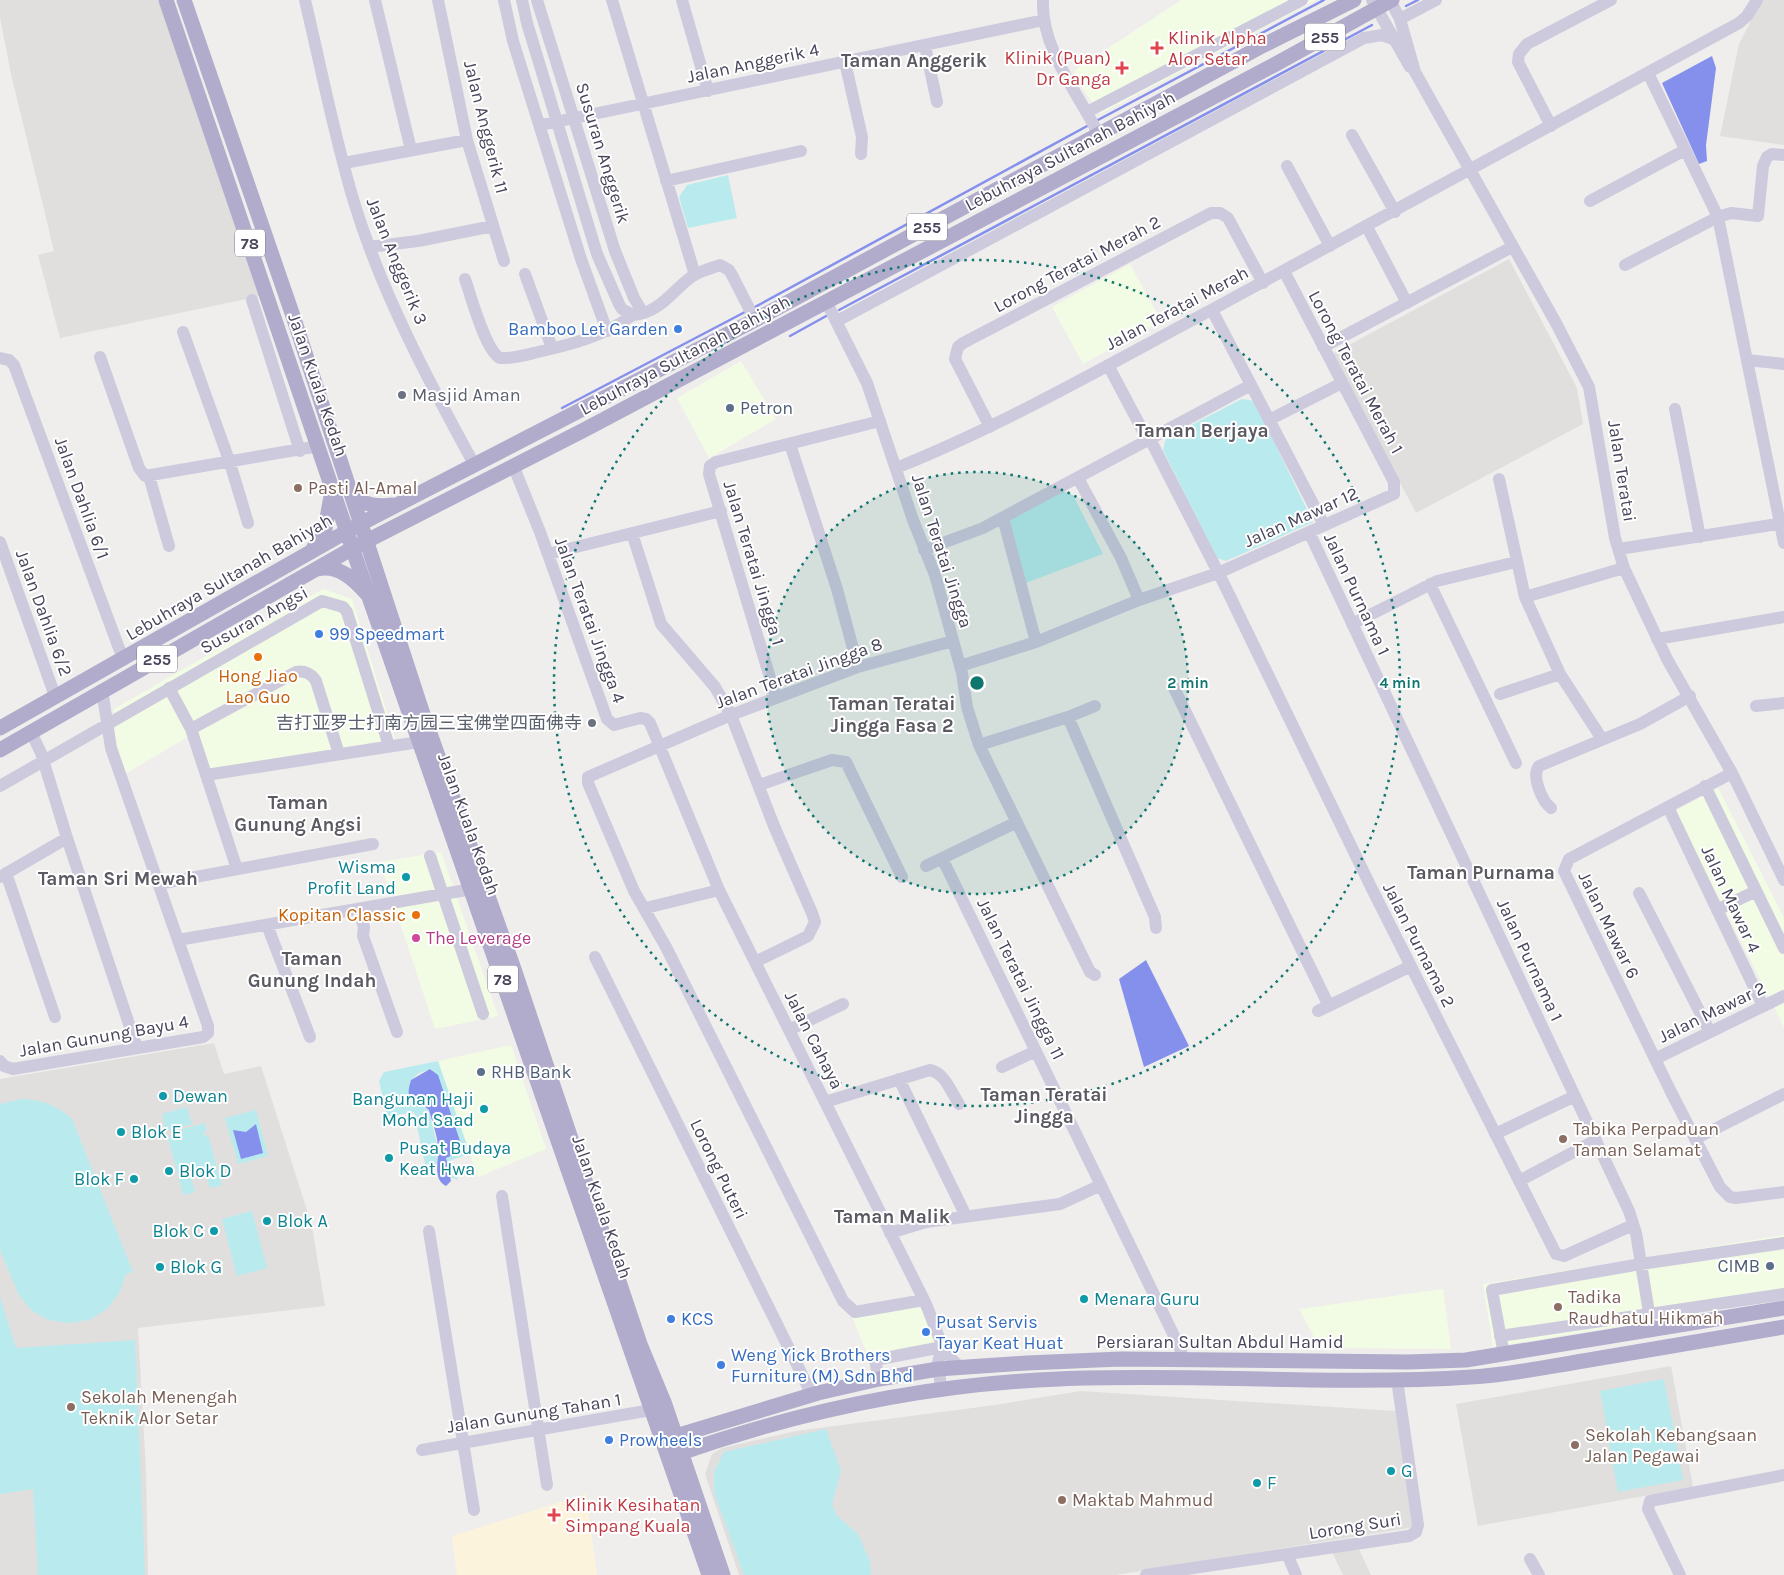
<svg xmlns="http://www.w3.org/2000/svg" width="1784" height="1575" viewBox="0 0 1784 1575" font-family="Karla,'Noto Sans SC',sans-serif">
  <rect width="100%" height="100%" fill="#efeeec"/>
  <path fill="#f2fce4" d="M 1181,0 L 1316,0 L 1100,114 L 1075,77 L 1075,70 Z
    M 1130,264 L 1161,321 L 1083,364 L 1052,307 Z
    M 741,361 L 776,419 L 709,458 L 677,398 Z
    M 323,589 L 352,599 L 395,739 L 210,769 L 198,731 L 125,774 L 114,744 L 114,709 Z
    M 1718,788 L 1784,918 L 1784,1027 L 1675,811 Z
    M 441,852 L 498,1016 L 435,1029 L 380,862 Z
    M 511,1045 L 546,1149 L 478,1177 L 438,1061 Z
    M 1784,1235 L 1784,1299 L 1493,1347 L 1483,1284 Z
    M 1443,1289 L 1451,1349 L 1320,1348 L 1299,1309 Z
    M 929,1303 L 950,1349 L 871,1363 L 852,1317 Z"/>
  <path fill="#e0dfde" d="M 0,0 L 158,0 L 265,295 L 60,338 L 38,255 L 54,251 L 11,74 L 0,18 Z
    M 1762,0 L 1784,0 L 1784,145 L 1720,136 L 1739,44 Z
    M 1509,259 L 1577,388 L 1583,424 L 1416,513 L 1332,354 Z
    M 214,1043 L 224,1074 L 261,1066 L 312,1226 L 325,1306 L 138,1328 L 146,1471 L 148,1575 L 0,1575 L 0,1079 Z
    M 1671,1366 L 1693,1487 L 1478,1526 L 1456,1404 Z
    M 1081,1391 L 1396,1411 L 1415,1527 L 1116,1575 L 739,1575 L 705,1474 L 712,1454 L 722,1448 L 796,1431 L 995,1405 Z
    M 1358,1547 L 1371,1575 L 1343,1575 L 1331,1550 Z"/>
  <path fill="#fbf3db" d="M 586,1494 L 597,1575 L 457,1575 L 452,1536 Z"/>
  <path fill="#b9ebee" d="M 728,175 L 737,218 L 688,228 L 679,197 L 687,185 Z
    M 1242,399 L 1254,401 L 1313,522 L 1226,561 L 1217,558 L 1163,450 L 1166,438 Z
    M 1061,491 L 1073,495 L 1103,554 L 1023,584 L 1007,520 Z
    M 438,1061 L 470,1154 L 451,1160 L 458,1180 L 450,1177 L 445,1160 L 450,1155 L 432,1069 L 419,1073 L 411,1080 L 409,1091 L 417,1104 L 429,1110 L 438,1149 L 437,1166 L 426,1168 L 414,1112 L 387,1117 L 379,1081 L 384,1072 Z
    M 22,1099 C 43,1100 56,1105 72,1119 L 133,1272 L 126,1274 L 119,1293 L 107,1309 L 89,1320 L 69,1323 L 48,1320 L 31,1310 L 19,1295 L 0,1250 L 0,1104 Z
    M 187,1107 L 192,1124 L 166,1131 L 162,1114 Z
    M 256,1110 L 268,1156 L 238,1164 L 225,1118 Z
    M 205,1123 L 207,1131 L 203,1132 L 204,1136 L 208,1135 L 222,1185 L 210,1188 L 204,1167 L 189,1171 L 195,1192 L 183,1195 L 168,1138 L 172,1137 L 171,1132 Z
    M 252,1211 L 267,1268 L 237,1276 L 222,1219 Z
    M 0,1297 L 16,1348 L 135,1340 L 145,1575 L 38,1575 L 33,1489 L 0,1494 Z
    M 1664,1379 L 1683,1480 L 1618,1492 L 1600,1391 Z
    M 826,1429 L 841,1471 L 832,1504 L 837,1516 L 858,1534 L 870,1561 L 871,1575 L 744,1575 L 714,1492 L 714,1472 L 724,1452 Z"/>
  <path fill="#8590ec" d="M 1712,56 L 1716,68 L 1706,145 L 1707,161 L 1699,164 L 1662,83 Z
    M 1146,960 L 1189,1046 L 1144,1067 L 1119,979 Z
    M 430,1069 L 438,1075 L 462,1147 L 460,1152 L 446,1158 L 451,1181 L 446,1186 C 432,1179 439,1161 438,1149 C 438,1136 432,1122 429,1110 C 417,1099 403,1106 411,1080 Z
    M 256,1124 L 263,1153 L 241,1159 L 233,1130 L 246,1132 Z"/>
  <g fill="none" stroke-linecap="round" stroke-linejoin="round">
    <path stroke="#8590ec" stroke-width="2.5" d="M 1406,6 L 1418,0
      M 1096,121 L 1324,0
      M 755,307 L 1089,125
      M 839,310 L 1372,25
      M 790,336 L 828,315
      M 562,408 L 745,312"/>
    <path stroke="#cdcadd" stroke-width="12" d="M 305,0 C 321,67 334,136 354,202 C 382,294 429,382 475,466
      M 375,0 L 411,150
      M 438,0 L 467,140 L 504,261
      M 504,0 L 513,41 L 581,259 L 607,331
      M 522,0 L 527,23 L 597,254 L 619,304 L 622,309 L 633,315 C 661,313 673,289 694,275 C 701,271 712,268 720,265 L 729,270 L 732,275 L 755,320
      M 537,0 L 615,251 L 634,298 L 643,313
      M 612,0 L 695,275
      M 682,0 L 708,91
      M 1043,0 C 1041,49 1078,93 1099,135
      M 1372,0 L 1410,67
      M 1390,0 L 1400,19 L 1415,72 L 1556,323 L 1589,387 L 1615,538 L 1624,568 L 1667,659 L 1732,773 L 1784,880
      M 1400,19 L 1436,0
      M 925,46 L 937,102
      M 845,62 L 862,137 L 861,154
      M 1648,73 L 1718,217 L 1784,543
      M 1087,112 L 1302,0
      M 541,125 L 1044,20
      M 1551,126 L 1518,62 L 1519,54 L 1527,44 L 1611,0
      M 1352,135 L 1395,212
      M 344,163 L 467,140
      M 1287,166 L 1330,246
      M 666,181 L 801,151
      M 1590,201 L 1685,150
      M 1367,227 L 1407,303
      M 369,247 L 418,241 L 493,226
      M 1625,265 L 1718,217 L 1731,213 L 1758,216 L 1763,166 L 1767,157 L 1772,154 L 1784,155
      M 525,274 L 552,348
      M 465,279 C 471,296 485,350 500,358 C 512,359 526,355 538,352 C 573,344 604,336 633,315
      M 252,300 L 300,451
      M 826,301 L 867,383 L 913,520 L 935,575 L 962,673 L 967,707 L 979,745 L 1090,972 L 1095,975
      M 1212,310 L 1324,525
      M 837,321 L 1364,38 L 1382,35 L 1393,39
      M 183,332 L 230,463 L 248,523
      M 1323,347 L 1512,247
      M 100,357 L 139,468 L 145,476 L 319,446
      M 0,358 L 9,360 L 14,365 L 123,659
      M 1747,360 L 1784,364
      M 1108,365 L 1145,435 L 1153,445 L 1224,584 L 1372,889 L 1556,1254 L 1564,1256 L 1633,1225
      M 1675,409 L 1700,537
      M 1269,420 L 1342,383
      M 990,427 L 955,359 L 958,347 L 963,343 L 1211,213 L 1220,213 L 1228,218 L 1263,283
      M 790,444 L 837,589 L 858,667
      M 513,465 L 540,532 L 607,719 L 614,725 L 640,718 L 646,719 L 650,723 L 719,890 L 924,1300 C 935,1323 939,1350 960,1367
      M 896,468 C 1006,424 1109,364 1213,309 C 1389,215 1564,119 1739,23 L 1747,16 L 1757,0
      M 149,476 L 169,546
      M 1078,478 L 1121,558 L 1139,600
      M 1499,479 L 1525,597 L 1560,674 L 1602,739
      M 1003,518 L 1036,642
      M 1309,532 L 1629,1211 L 1636,1233 L 1652,1331
      M 632,533 L 661,624 L 715,687 L 731,715 L 774,826 L 812,913 L 815,922 L 808,936 L 755,962
      M 0,542 L 55,696
      M 1619,549 L 1784,523
      M 924,550 L 983,528 L 1251,385
      M 548,554 L 721,511
      M 1430,584 L 1516,763
      M 1525,597 L 1624,568
      M 1352,624 L 1437,581 L 1516,562
      M 1657,639 L 1784,617
      M 960,666 L 1036,642 L 1139,600 L 1218,573 L 1394,494 L 1394,482 L 1284,271
      M 169,688 L 191,729 L 237,869
      M 1174,688 L 1329,1006
      M 1500,694 L 1560,674
      M 776,698 L 709,474 L 710,466 L 716,462 L 880,421
      M 1756,706 L 1784,703
      M 1068,717 L 1155,917 L 1156,928
      M 191,729 L 296,672 C 304,670 312,674 316,681 L 339,754
      M 31,732 L 41,753 L 67,838 L 137,1048
      M 979,745 L 1068,717 L 1095,706
      M 1732,773 L 1569,859 L 1564,871 L 1671,1092 L 1720,1187 L 1730,1197 L 1736,1198 L 1784,1192
      M 206,775 L 419,742
      M 759,785 L 832,760 L 846,762 L 902,877
      M 0,786 L 322,601 L 343,607 L 347,612 L 389,746
      M 1705,786 L 1784,948
      M 1668,807 L 1763,1006
      M 1551,808 C 1542,801 1531,776 1539,766 L 1640,724 L 1690,696
      M 430,856 L 483,1014
      M 942,858 L 1179,1346 L 1184,1360
      M 926,866 L 1017,822
      M 6,873 L 55,1017
      M 0,877 L 67,838
      M 158,884 L 373,844
      M 1639,893 L 1710,1032
      M 646,908 L 719,890
      M 358,909 L 364,927 L 363,936 L 397,1032
      M 1717,910 L 1756,891
      M 267,925 L 310,1037
      M 178,940 L 472,889
      M 595,957 L 812,1395
      M 1318,1011 L 1411,966
      M 789,1030 L 843,1004
      M 1655,1059 L 1784,996
      M 0,1061 L 4,1066 L 13,1069 L 203,1037 L 208,1033 L 208,1026 L 111,748 L 102,690
      M 1002,1067 L 1036,1051
      M 899,1079 L 966,1216
      M 825,1102 L 930,1070 C 945,1073 951,1092 959,1104
      M 1495,1134 L 1575,1096
      M 1695,1139 L 1784,1094
      M 1519,1181 L 1596,1140
      M 502,1196 L 547,1485
      M 429,1231 L 474,1510
      M 890,1233 L 926,1222 L 1060,1204 L 1101,1185
      M 924,1300 L 855,1312 L 843,1301 L 666,947 L 634,891 L 588,783 L 588,777 L 731,715 L 858,667 L 953,641
      M 1500,1336 L 1784,1294
      M 1504,1355 L 1492,1290 L 1641,1264 L 1784,1243
      M 879,1379 L 875,1360 L 942,1347
      M 941,1388 L 938,1362 L 942,1347
      M 422,1450 L 651,1410
      M 1287,1554 L 1296,1575
      M 1530,1559 L 1539,1575
      M 1146,1575 L 1409,1536 L 1416,1532 L 1418,1525 L 1397,1380
      M 1680,1575 L 1648,1509 L 1650,1501 L 1784,1475"/>
    <path stroke="#b1abcc" stroke-width="15" d="M 166,0 L 369,597 L 709,1575
      M 184,0 L 293,316 L 422,711 L 514,969 L 640,1344 L 664,1402 L 723,1575
      M 350,490 C 359,505 377,507 392,505
      M 313,549 L 325,529 L 332,491
      M 317,569 C 338,564 354,579 367,594
      M 0,728 L 360,524 L 755,320 L 1264,45 L 1354,0
      M 0,750 L 353,548 L 584,430 L 1274,65 L 1392,0
      M 666,1439 L 818,1393 L 879,1379 L 938,1369 L 1027,1363 L 1121,1359 L 1408,1362 L 1466,1360 L 1784,1308
      M 672,1456 C 796,1412 927,1384 1059,1379 C 1196,1373 1334,1386 1471,1377 C 1509,1375 1546,1367 1583,1361 C 1650,1350 1717,1338 1784,1327"/>
  </g>
  <circle cx="977" cy="683" r="211" fill="#0f766e" fill-opacity=".12"/>
  <g fill="none" stroke="#0f766e" stroke-width="2.5" stroke-dasharray="2.5 5">
    <circle cx="977" cy="683" r="211"/>
    <circle cx="977" cy="683" r="423"/>
  </g>
  <g fill="#e0444e" stroke="#fff" stroke-width="2">
    <path d="M1154.5 40.5h5v5h5v5h-5v5h-5v-5h-5v-5h5z"/>
    <path d="M1119.5 60.5h5v5h5v5h-5v5h-5v-5h-5v-5h5z"/>
    <path d="M551.5 1507.5h5v5h5v5h-5v5h-5v-5h-5v-5h5z"/>
  </g>
  <g fill="#3f7fe0" stroke="#fff" stroke-width="2">
    <circle cx="678" cy="329" r="5"/>
    <circle cx="319" cy="634" r="5"/>
    <circle cx="671" cy="1319" r="5"/>
    <circle cx="926" cy="1332" r="5"/>
    <circle cx="721" cy="1365" r="5"/>
    <circle cx="609" cy="1440" r="5"/>
  </g>
  <g fill="#6b7280" stroke="#fff" stroke-width="2">
    <circle cx="402" cy="395" r="5"/>
    <circle cx="592" cy="723" r="5"/>
  </g>
  <g fill="#5c6f8a" stroke="#fff" stroke-width="2">
    <circle cx="730" cy="408" r="5"/>
    <circle cx="481" cy="1072" r="5"/>
    <circle cx="1770" cy="1266" r="5"/>
  </g>
  <g fill="#8d6e63" stroke="#fff" stroke-width="2">
    <circle cx="298" cy="488" r="5"/>
    <circle cx="1563" cy="1139" r="5"/>
    <circle cx="1558" cy="1307" r="5"/>
    <circle cx="71" cy="1407" r="5"/>
    <circle cx="1575" cy="1445" r="5"/>
    <circle cx="1062" cy="1500" r="5"/>
  </g>
  <g fill="#e8710a" stroke="#fff" stroke-width="2">
    <circle cx="258" cy="657" r="5"/>
    <circle cx="416" cy="915" r="5"/>
  </g>
  <g fill="#0f9aa8" stroke="#fff" stroke-width="2">
    <circle cx="406" cy="877" r="5"/>
    <circle cx="163" cy="1096" r="5"/>
    <circle cx="484" cy="1109" r="5"/>
    <circle cx="121" cy="1132" r="5"/>
    <circle cx="389" cy="1158" r="5"/>
    <circle cx="169" cy="1171" r="5"/>
    <circle cx="134" cy="1179" r="5"/>
    <circle cx="267" cy="1221" r="5"/>
    <circle cx="214" cy="1231" r="5"/>
    <circle cx="160" cy="1267" r="5"/>
    <circle cx="1084" cy="1299" r="5"/>
    <circle cx="1391" cy="1471" r="5"/>
    <circle cx="1257" cy="1483" r="5"/>
  </g>
  <circle fill="#d1479c" stroke="#fff" stroke-width="2" cx="416" cy="938" r="5"/>
  <g text-anchor="middle" stroke-width="4" stroke-linejoin="round" paint-order="stroke">
    <g fill="#fff" stroke="#7f7c8c" stroke-width="1">
      <rect x="1305" y="23.5" width="40" height="27" rx="4"/>
      <rect x="907" y="213.5" width="40" height="27" rx="4"/>
      <rect x="235" y="229.5" width="30" height="27" rx="4"/>
      <rect x="137" y="645.5" width="40" height="27" rx="4"/>
      <rect x="488" y="965.5" width="30" height="27" rx="4"/>
    </g>
    <g font-size="16" font-weight="bold" fill="#48445a">
      <text x="1325" y="43">255</text>
      <text x="927" y="233">255</text>
      <text x="250" y="249">78</text>
      <text x="157" y="665">255</text>
      <text x="503" y="985">78</text>
    </g>
    <g font-size="18" fill="#be3a42" stroke="#fff" text-anchor="start">
      <text x="1168" y="44">Klinik Alpha<tspan x="1168" dy="21">Alor Setar</tspan></text>
      <text x="1111" y="64" text-anchor="end">Klinik (Puan)<tspan x="1111" dy="21">Dr Ganga</tspan></text>
      <text x="565" y="1511">Klinik Kesihatan<tspan x="565" dy="21">Simpang Kuala</tspan></text>
    </g>
    <g font-size="18" fill="#48445a" stroke="#fff">
      <text transform="translate(753 63) rotate(-12)" y="6">Jalan Anggerik 4</text>
      <text transform="translate(486 127) rotate(76)" y="6">Jalan Anggerik 11</text>
      <text transform="translate(1070 151) rotate(-28)" y="6">Lebuhraya Sultanah Bahiyah</text>
      <text transform="translate(603 153) rotate(73)" y="6">Susuran Anggerik</text>
      <text transform="translate(397 261) rotate(68)" y="6">Jalan Anggerik 3</text>
      <text transform="translate(1077 264) rotate(-28)" y="6">Lorong Teratai Merah 2</text>
      <text transform="translate(1177 308) rotate(-28)" y="6">Jalan Teratai Merah</text>
      <text transform="translate(685 355) rotate(-28)" y="6">Lebuhraya Sultanah Bahiyah</text>
      <text transform="translate(1356 372) rotate(62)" y="6">Lorong Teratai Merah 1</text>
      <text transform="translate(318 385) rotate(71)" y="6">Jalan Kuala Kedah</text>
      <text transform="translate(1622 471) rotate(81)" y="6">Jalan Teratai</text>
      <text transform="translate(82 498) rotate(70)" y="6">Jalan Dahlia 6/1</text>
      <text transform="translate(1301 517) rotate(-24)" y="6">Jalan Mawar 12</text>
      <text transform="translate(942 551) rotate(72)" y="6">Jalan Teratai Jingga</text>
      <text transform="translate(754 563) rotate(73)" y="6">Jalan Teratai Jingga 1</text>
      <text transform="translate(229 577) rotate(-30)" y="6">Lebuhraya Sultanah Bahiyah</text>
      <text transform="translate(1357 594) rotate(65)" y="6">Jalan Purnama 1</text>
      <text transform="translate(44 613) rotate(70)" y="6">Jalan Dahlia 6/2</text>
      <text transform="translate(254 620) rotate(-29)" y="6">Susuran Angsi</text>
      <text transform="translate(590 620) rotate(70)" y="6">Jalan Teratai Jingga 4</text>
      <text transform="translate(799 673) rotate(-20)" y="6">Jalan Teratai Jingga 8</text>
      <text transform="translate(469 824) rotate(70)" y="6">Jalan Kuala Kedah</text>
      <text transform="translate(1731 899) rotate(65)" y="6">Jalan Mawar 4</text>
      <text transform="translate(1609 925) rotate(64)" y="6">Jalan Mawar 6</text>
      <text transform="translate(1419 945) rotate(63)" y="6">Jalan Purnama 2</text>
      <text transform="translate(1530 960) rotate(65)" y="6">Jalan Purnama 1</text>
      <text transform="translate(1021 979) rotate(64)" y="6">Jalan Teratai Jingga 11</text>
      <text transform="translate(1712 1012) rotate(-26)" y="6">Jalan Mawar 2</text>
      <text transform="translate(104 1036) rotate(-10)" y="6">Jalan Gunung Bayu 4</text>
      <text transform="translate(814 1040) rotate(63)" y="6">Jalan Cahaya</text>
      <text transform="translate(719 1169) rotate(64)" y="6">Lorong Puteri</text>
      <text transform="translate(602 1207) rotate(71)" y="6">Jalan Kuala Kedah</text>
      <text x="1220" y="1348">Persiaran Sultan Abdul Hamid</text>
      <text transform="translate(534 1413) rotate(-9)" y="6">Jalan Gunung Tahan 1</text>
      <text transform="translate(1355 1526) rotate(-9)" y="6">Lorong Suri</text>
    </g>
    <g font-size="18" fill="#366cbe" stroke="#fff" text-anchor="start">
      <text x="668" y="335" text-anchor="end">Bamboo Let Garden</text>
      <text x="329" y="640">99 Speedmart</text>
      <text x="681" y="1325">KCS</text>
      <text x="936" y="1328">Pusat Servis<tspan x="936" dy="21">Tayar Keat Huat</tspan></text>
      <text x="731" y="1361">Weng Yick Brothers<tspan x="731" dy="21">Furniture (M) Sdn Bhd</tspan></text>
      <text x="619" y="1446">Prowheels</text>
    </g>
    <g font-size="18" fill="#5b616d" stroke="#fff" text-anchor="start">
      <text x="412" y="401">Masjid Aman</text>
      <text x="582" y="729" text-anchor="end">吉打亚罗士打南方园三宝佛堂四面佛寺</text>
    </g>
    <g font-size="18" fill="#4e5e75" stroke="#fff" text-anchor="start">
      <text x="740" y="414">Petron</text>
      <text x="491" y="1078">RHB Bank</text>
      <text x="1760" y="1272" text-anchor="end">CIMB</text>
    </g>
    <g font-size="18" fill="#785e54" stroke="#fff" text-anchor="start">
      <text x="308" y="494">Pasti Al-Amal</text>
      <text x="1573" y="1135">Tabika Perpaduan<tspan x="1573" dy="21">Taman Selamat</tspan></text>
      <text x="1568" y="1303">Tadika<tspan x="1568" dy="21">Raudhatul Hikmah</tspan></text>
      <text x="81" y="1403">Sekolah Menengah<tspan x="81" dy="21">Teknik Alor Setar</tspan></text>
      <text x="1585" y="1441">Sekolah Kebangsaan<tspan x="1585" dy="21">Jalan Pegawai</tspan></text>
      <text x="1072" y="1506">Maktab Mahmud</text>
    </g>
    <g font-size="18" fill="#c56008" stroke="#fff">
      <text x="258" y="682">Hong Jiao<tspan x="258" dy="21">Lao Guo</tspan></text>
      <text x="406" y="921" text-anchor="end">Kopitan Classic</text>
    </g>
    <g font-size="18" fill="#0d838f" stroke="#fff" text-anchor="start">
      <text x="396" y="873" text-anchor="end">Wisma<tspan x="396" dy="21">Profit Land</tspan></text>
      <text x="173" y="1102">Dewan</text>
      <text x="474" y="1105" text-anchor="end">Bangunan Haji<tspan x="474" dy="21">Mohd Saad</tspan></text>
      <text x="131" y="1138">Blok E</text>
      <text x="399" y="1154">Pusat Budaya<tspan x="399" dy="21">Keat Hwa</tspan></text>
      <text x="179" y="1177">Blok D</text>
      <text x="124" y="1185" text-anchor="end">Blok F</text>
      <text x="277" y="1227">Blok A</text>
      <text x="204" y="1237" text-anchor="end">Blok C</text>
      <text x="170" y="1273">Blok G</text>
      <text x="1094" y="1305">Menara Guru</text>
      <text x="1401" y="1477">G</text>
      <text x="1267" y="1489">F</text>
    </g>
    <g font-size="18" fill="#b23c85" stroke="#fff" text-anchor="start">
      <text x="426" y="944">The Leverage</text>
    </g>
    <g font-size="19" font-weight="bold" fill="#5b5961" stroke="#fff">
      <text x="914" y="67">Taman Anggerik</text>
      <text x="1202" y="437">Taman Berjaya</text>
      <text x="892" y="710">Taman Teratai<tspan x="892" dy="22">Jingga Fasa 2</tspan></text>
      <text x="298" y="809">Taman<tspan x="298" dy="22">Gunung Angsi</tspan></text>
      <text x="1481" y="879">Taman Purnama</text>
      <text x="118" y="885">Taman Sri Mewah</text>
      <text x="312" y="965">Taman<tspan x="312" dy="22">Gunung Indah</tspan></text>
      <text x="1044" y="1101">Taman Teratai<tspan x="1044" dy="22">Jingga</tspan></text>
      <text x="892" y="1223">Taman Malik</text>
    </g>
  </g>
  <circle cx="977" cy="683" r="8" fill="#0f766e" stroke="#fff" stroke-width="2.5"/>
  <g font-size="15" text-anchor="middle" font-weight="bold" fill="#0f766e" stroke="#fff" stroke-width="4" stroke-linejoin="round" paint-order="stroke">
    <text x="1188" y="688">2 min</text>
    <text x="1400" y="688">4 min</text>
  </g>
</svg>
